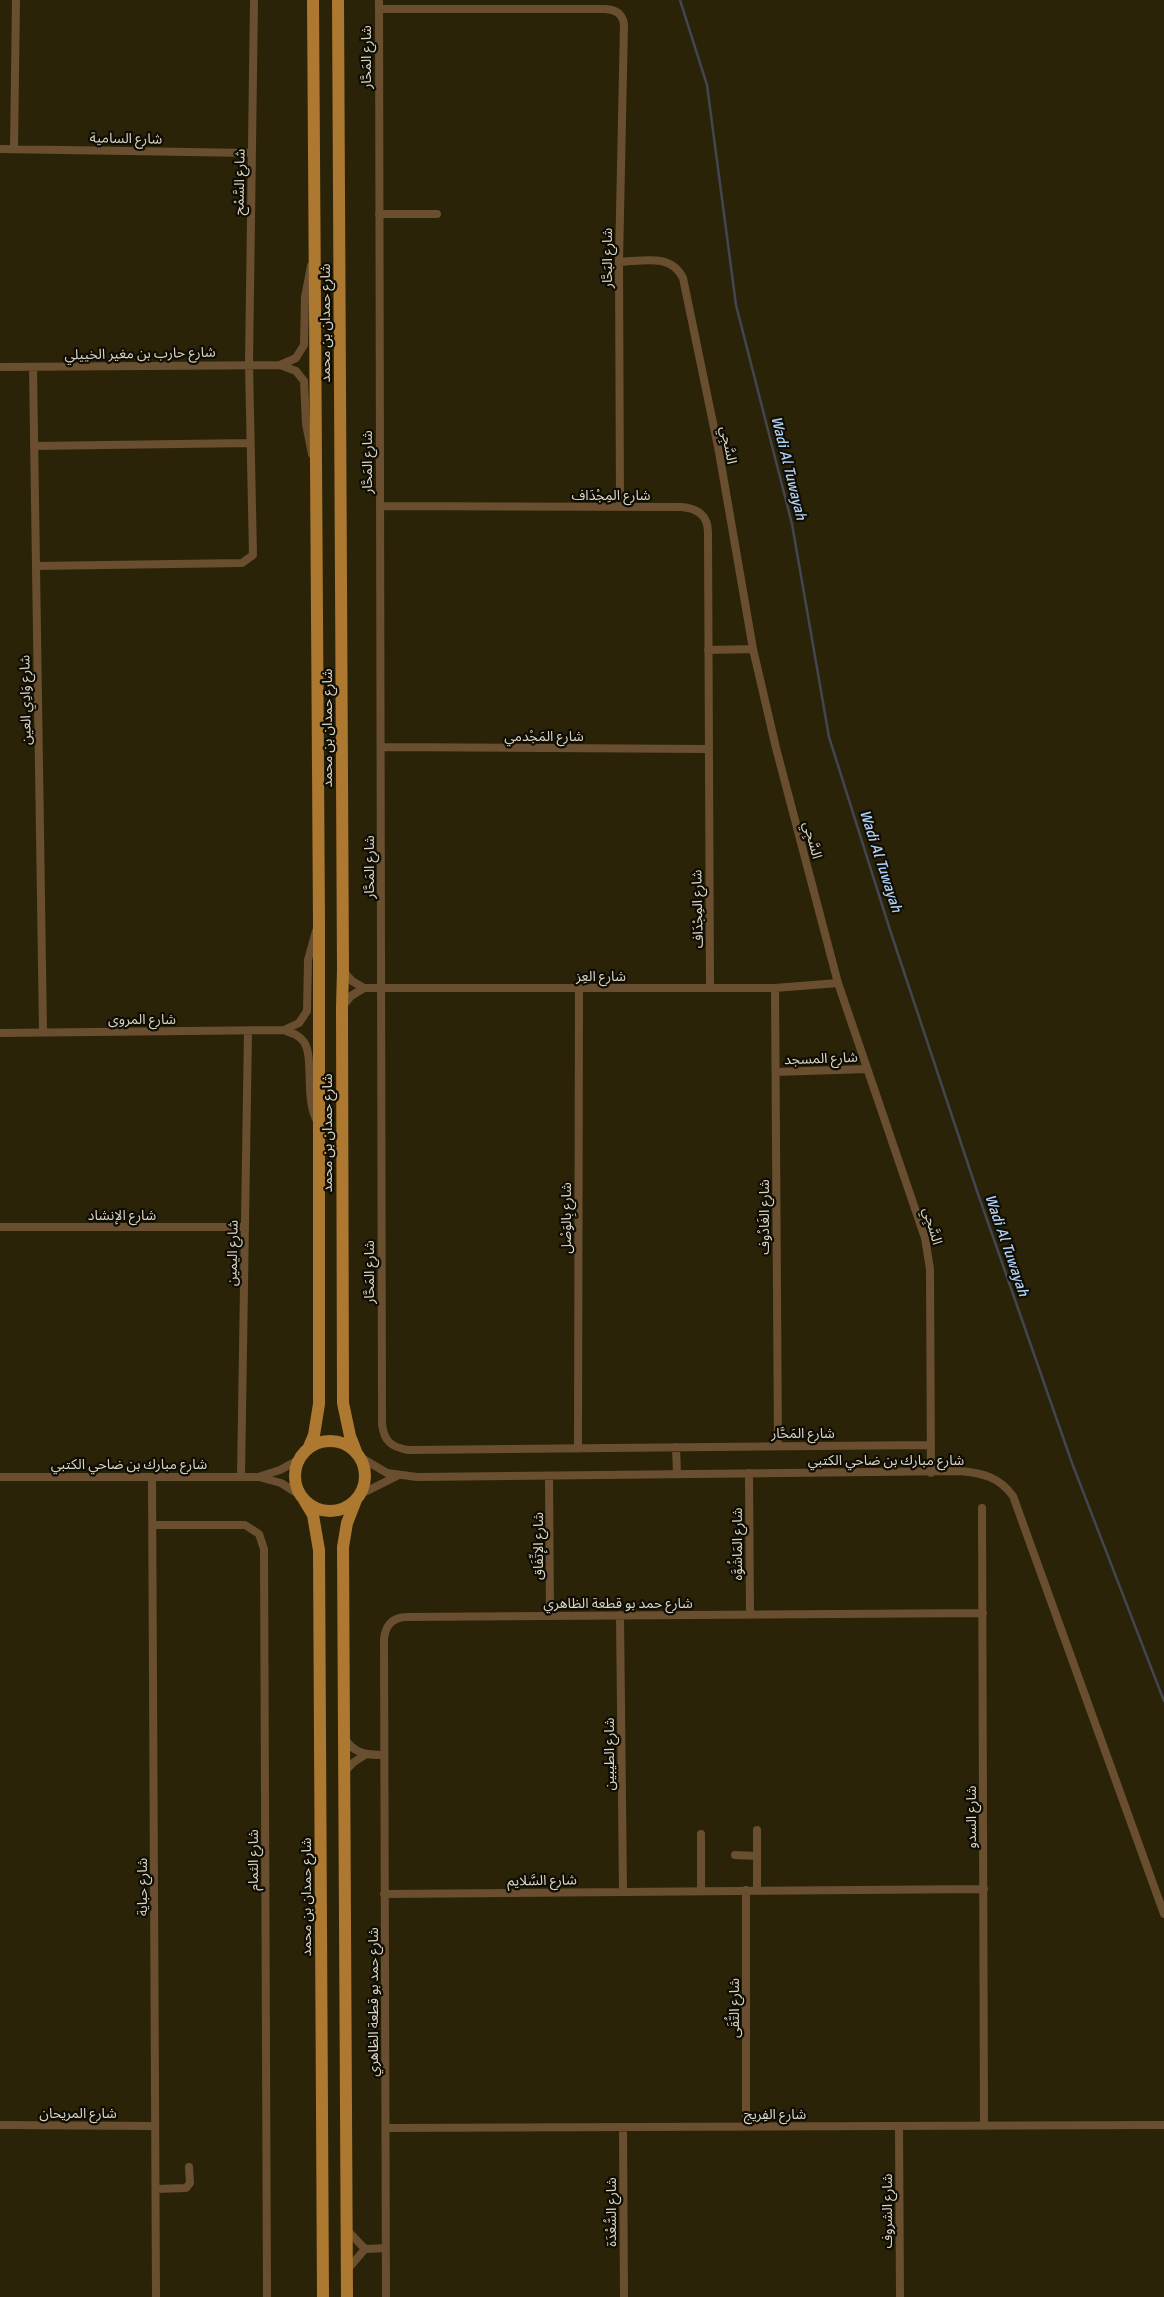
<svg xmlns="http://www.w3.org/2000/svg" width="1164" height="2297" viewBox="0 0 1164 2297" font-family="Signika,'Noto Sans Arabic',sans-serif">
  <rect width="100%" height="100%" fill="#2b2308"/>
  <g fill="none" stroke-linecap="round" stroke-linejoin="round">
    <path stroke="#414650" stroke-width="2.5" d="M 680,0 L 707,85 L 736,305 L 792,524 L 829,737 L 891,933 L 977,1191 L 1072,1463 L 1164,1701"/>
    <path stroke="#694f2f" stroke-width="8" d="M 379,0 L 382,1424 C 384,1441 391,1447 408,1450 L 930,1445
      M 379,9 L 605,9 C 616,10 622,13 624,24 L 619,262 L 620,507
      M 0,149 L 252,153
      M 14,149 L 16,0
      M 379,214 L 437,214
      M 619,262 C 643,261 671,253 683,278 L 719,452 L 753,649 L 776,748 L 838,983 L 925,1238 L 930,1269 L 931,1473
      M 280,365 L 296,358 L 304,345 L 305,297 L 311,266
      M 0,367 L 280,365 L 296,371 L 304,381 L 306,424 L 312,454
      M 33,367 L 43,1032
      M 34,446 L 250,443
      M 380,506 L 681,507 C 697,508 708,515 708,532 L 710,988
      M 36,566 L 242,563 L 253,555 L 249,364 L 254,0
      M 708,650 L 753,649
      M 381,747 L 708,749
      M 344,972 L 352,981 L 364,988 L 775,988 L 838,983
      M 775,988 L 778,1446
      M 343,1006 L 351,996 L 364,988
      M 284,1030 L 299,1023 L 307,1011 L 308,960 L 316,931
      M 0,1033 L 284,1030 C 292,1033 299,1035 304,1042 C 314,1057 305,1096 316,1119
      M 776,1072 L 867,1069
      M 0,1227 L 245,1227
      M 676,1447 L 677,1474
      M 578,1449 L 579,988
      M 360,1457 L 387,1473 L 417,1477 L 960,1471 C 983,1473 999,1477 1013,1496 L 1164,1914
      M 749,1473 L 750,1614
      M 261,1476 L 280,1470 L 300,1459
      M 549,1476 L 550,1616
      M 0,1477 L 259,1477 L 281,1483 L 300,1495
      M 152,1477 L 156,2297
      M 241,1477 L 248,1031
      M 361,1494 L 397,1476
      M 982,1508 L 984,2126
      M 153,1525 L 245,1525 L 259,1534 L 264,1549 L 267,2297
      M 620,1615 L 623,1892
      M 345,1739 C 355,1754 366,1755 384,1755
      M 344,1772 L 354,1762 L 365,1755
      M 735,1855 L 757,1856
      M 746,1890 L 746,2126
      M 757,1890 L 757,1830
      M 701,1891 L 701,1834
      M 384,1894 L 984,1889
      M 0,2125 L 155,2126
      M 899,2126 L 900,2297
      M 623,2127 L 624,2297
      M 386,2128 L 1164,2125
      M 156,2189 L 186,2188 L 190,2183 L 189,2167
      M 347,2230 L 365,2249
      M 348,2269 L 365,2249 L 386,2248
      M 386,2297 L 384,1640 C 385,1625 393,1617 407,1617 L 983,1613"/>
    <path stroke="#ad782f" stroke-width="12" d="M 338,0 L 343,970 L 342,1007 L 343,1403 L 350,1436 L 357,1454
      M295 1476a35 35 0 1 1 70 0a35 35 0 1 1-70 0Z
      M 308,1449 L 314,1435 L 319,1404 L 319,922 L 313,0
      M 304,1500 L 313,1515 L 319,1550 L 323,2297
      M 347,2297 L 343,1547 L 347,1523 L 356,1500"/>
  </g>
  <g text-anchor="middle" stroke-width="4.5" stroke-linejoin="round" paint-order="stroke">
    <g font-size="14" fill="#dad6c6" stroke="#100d04">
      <text transform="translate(366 57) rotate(-90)" y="5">شارع المَحَّار</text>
      <text transform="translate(126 138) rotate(1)" y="5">شارع السامية</text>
      <text transform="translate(239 182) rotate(-89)" y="5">شارع السَّمْح</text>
      <text transform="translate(607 258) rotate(-90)" y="5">شارع البَحَّار</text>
      <text transform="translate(325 323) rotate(-90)" y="5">شارع حمدان بن محمد</text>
      <text transform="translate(140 353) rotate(-1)" y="5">شارع حارب بن مغير الخييلي</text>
      <text transform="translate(729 445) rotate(79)" y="5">السَّجِي</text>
      <text transform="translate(367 462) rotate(-90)" y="5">شارع المَحَّار</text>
      <text x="611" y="500">شارع المِجْدَاف</text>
      <text transform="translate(25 700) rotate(-91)" y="5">شارع وَادِي العين</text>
      <text transform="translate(327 728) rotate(-90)" y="5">شارع حمدان بن محمد</text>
      <text x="544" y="741">شارع المَجْدمي</text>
      <text transform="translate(813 840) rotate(75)" y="5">السَّجِي</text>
      <text transform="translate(369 867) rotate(-90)" y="5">شارع المَحَّار</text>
      <text transform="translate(697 909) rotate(-91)" y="5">شارع المِجْدَاف</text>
      <text x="601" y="981">شارع العِز</text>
      <text x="142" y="1024">شارع المروى</text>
      <text transform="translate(821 1058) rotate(-2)" y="5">شارع المسجد</text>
      <text transform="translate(327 1133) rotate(-90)" y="5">شارع حمدان بن محمد</text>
      <text x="122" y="1220">شارع الإنشاد</text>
      <text transform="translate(764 1217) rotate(-90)" y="5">شارع الغَادُوف</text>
      <text transform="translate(566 1218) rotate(-90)" y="5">شارع بِالوَصْل</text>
      <text transform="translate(933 1226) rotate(74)" y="5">السَّجِي</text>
      <text transform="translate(232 1253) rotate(-89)" y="5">شارع اليمين</text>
      <text transform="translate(369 1272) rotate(-90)" y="5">شارع المَحَّار</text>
      <text x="803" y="1438">شارع المَحَّار</text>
      <text x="886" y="1465">شارع مبارك بن ضاحي الكتبي</text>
      <text x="129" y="1469">شارع مبارك بن ضاحي الكتبي</text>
      <text transform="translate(737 1544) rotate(-90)" y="5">شارع المَاشُوَّه</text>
      <text transform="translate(538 1546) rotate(-90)" y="5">شارع الإتِّفَاق</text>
      <text x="618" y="1608">شارع حمد بو قطعة الظاهري</text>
      <text transform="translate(609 1754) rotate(-90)" y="5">شارع الطيبين</text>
      <text transform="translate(971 1817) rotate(-90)" y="5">شارع السدو</text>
      <text transform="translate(253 1860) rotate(-90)" y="5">شارع الثمام</text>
      <text transform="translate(542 1880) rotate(-1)" y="5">شارع السَّلايم</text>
      <text transform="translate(142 1887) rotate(-90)" y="5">شارع حباية</text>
      <text transform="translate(306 1897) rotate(-90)" y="5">شارع حمدان بن محمد</text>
      <text transform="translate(373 2002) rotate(-90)" y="5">شارع حمد بو قطعة الظاهري</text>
      <text transform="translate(734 2008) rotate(-90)" y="5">شارع التُّقَى</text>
      <text x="78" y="2118">شارع المريحان</text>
      <text x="775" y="2119">شارع الفِريج</text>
      <text transform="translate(887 2211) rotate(-90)" y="5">شارع الشروف</text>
      <text transform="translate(611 2212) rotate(-90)" y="5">شارع السُّعْدَة</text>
    </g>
    <g font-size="15" font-style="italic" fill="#b0d3f8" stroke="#100d04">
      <text transform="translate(789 468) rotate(76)" y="5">Wadi Al Tuwayah</text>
      <text transform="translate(881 861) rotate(72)" y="5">Wadi Al Tuwayah</text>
      <text transform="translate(1007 1245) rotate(71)" y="5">Wadi Al Tuwayah</text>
    </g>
  </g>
</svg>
